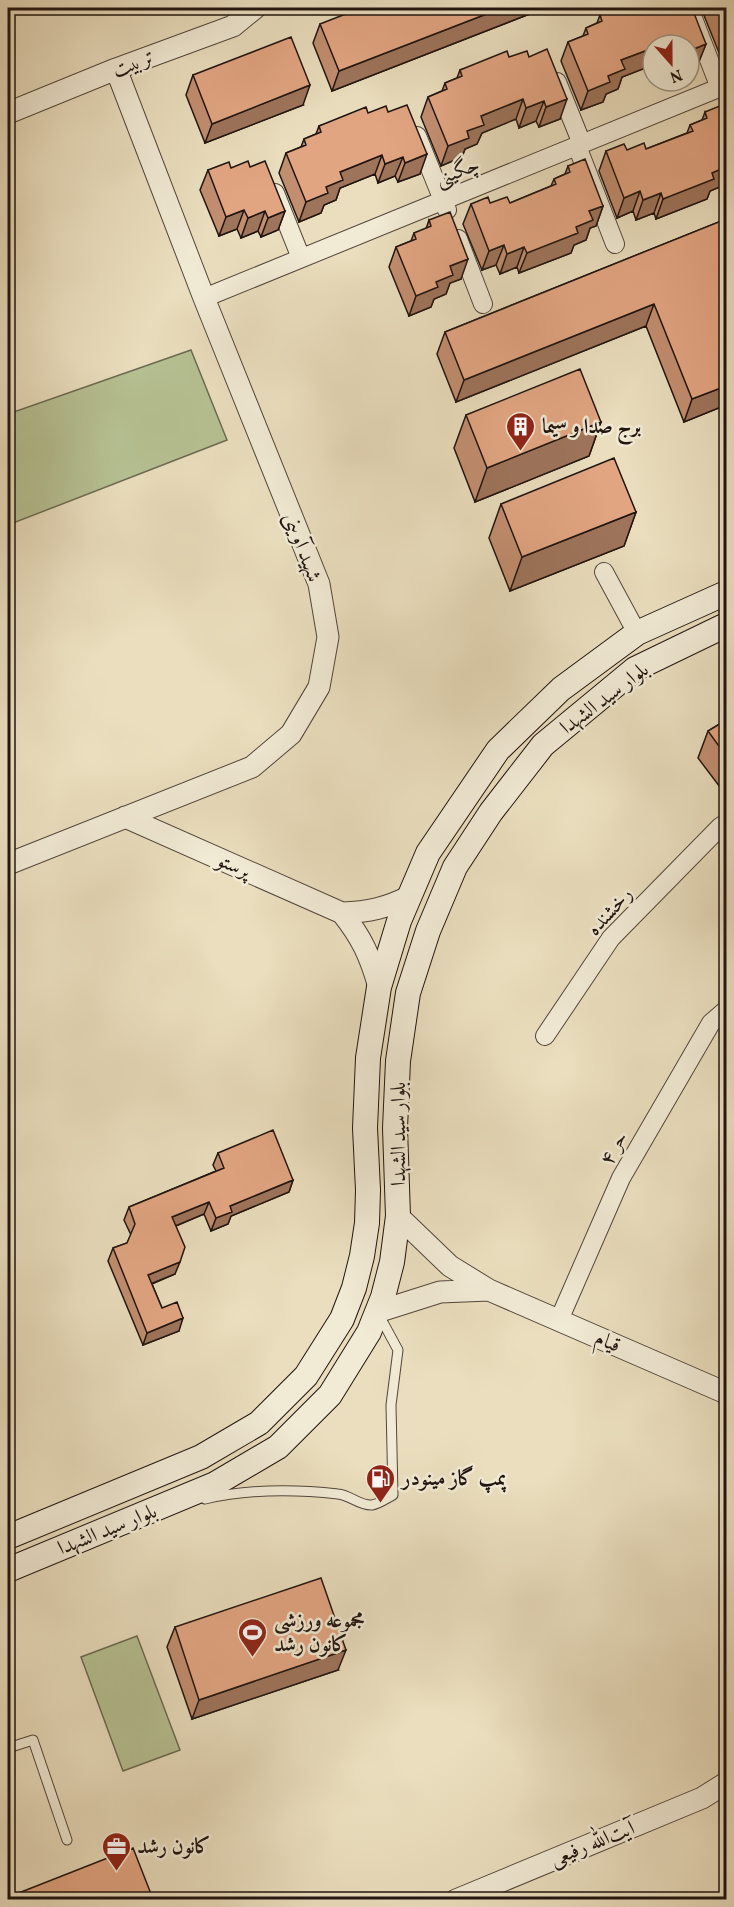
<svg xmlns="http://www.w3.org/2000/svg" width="734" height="1907" viewBox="0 0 734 1907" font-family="Vollkorn,Amiri,serif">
  <rect width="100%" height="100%" fill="#eadebe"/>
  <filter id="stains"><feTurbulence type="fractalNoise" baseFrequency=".00333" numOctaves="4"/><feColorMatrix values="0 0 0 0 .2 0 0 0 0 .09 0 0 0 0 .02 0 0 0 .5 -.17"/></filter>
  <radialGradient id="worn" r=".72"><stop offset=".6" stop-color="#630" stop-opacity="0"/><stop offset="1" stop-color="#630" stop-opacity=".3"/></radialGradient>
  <path fill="#b6c193" stroke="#6b6a52" stroke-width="1.5" d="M 191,350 L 227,440 L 8,525 L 8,414 Z
    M 137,1636 L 180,1750 L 123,1771 L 81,1657 Z"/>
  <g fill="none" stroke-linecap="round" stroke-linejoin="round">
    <defs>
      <path id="service" d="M 205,1499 C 248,1489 294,1489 338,1494 C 350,1495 360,1506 372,1505 C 379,1504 387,1498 393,1495 L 391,1405 L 398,1350 L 379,1315
        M 8,1748 L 33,1740 L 67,1840"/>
      <path id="minor" d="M 689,8 L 720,88
        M 557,82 L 582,144
        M 417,136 L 447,210
        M 577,146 L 615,244
        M 275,193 L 301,258
        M 458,239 L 483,304
        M 204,298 L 726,85
        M 604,572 L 637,633
        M 545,1036 L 611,938 L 720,827 L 726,823
        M 559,1320 L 621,1178 L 711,1023 L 726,1010"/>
      <path id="tertiary" d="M 8,113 L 116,69 L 233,26 L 255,8
        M 125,817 L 342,913 C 368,912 387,908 410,896
        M 8,864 L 252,767 L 291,734 L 319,687 L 328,637 L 319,584 L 204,298 L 116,69
        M 342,913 C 362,938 370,956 379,987
        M 398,1216 L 450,1266 L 489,1290 L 726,1393
        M 377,1312 L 440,1292 L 489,1290
        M 456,1900 L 702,1798 L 726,1783"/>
      <path id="secondary" d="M 8,1537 L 201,1457 L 259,1423 L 306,1376 L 342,1319 L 354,1288 L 362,1256 L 367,1223 L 368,1190 L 365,1128 L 368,1058 L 379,987 L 399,921 L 428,853 L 498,750 L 561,689 L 637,633 L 726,593
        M 8,1570 L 215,1484 L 278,1447 L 330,1395 L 369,1332 L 383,1297 L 392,1262 L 398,1216 L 395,1128 L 398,1061 L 408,993 L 428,931 L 455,867 L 491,812 L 543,745 L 635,669 L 726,625"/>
    </defs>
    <use href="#service" stroke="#52463c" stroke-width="11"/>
    <use href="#minor" stroke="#52463c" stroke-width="20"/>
    <use href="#tertiary" stroke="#52463c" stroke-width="23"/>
    <use href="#secondary" stroke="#201410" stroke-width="26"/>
    <use href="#service" stroke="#f1ead5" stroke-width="9"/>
    <use href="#minor" stroke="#f1ead5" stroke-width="18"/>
    <use href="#tertiary" stroke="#f1ead5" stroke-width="21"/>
    <use href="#secondary" stroke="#f1ead5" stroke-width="24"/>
  </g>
  <path fill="#c28e70" stroke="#201410" stroke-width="1.5" d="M 545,8 L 332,91 L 313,43 L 320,24 Z
    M 701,8 L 726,8 L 726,53 L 720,55 Z
    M 600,15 L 706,44 L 698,64 L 689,45 L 653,45 L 653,65 L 622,77 L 618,89 L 606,94 L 603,102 L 581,110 L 561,61 L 568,42 L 583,36 L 586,28 L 597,23 Z
    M 509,57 L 529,57 L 560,119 L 539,127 L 536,121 L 519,128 L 516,119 L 482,133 L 477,144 L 465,149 L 462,157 L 441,166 L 421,117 L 428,97 L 442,91 L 445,83 L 457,78 L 460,70 Z
    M 193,75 L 303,105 L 205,143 L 186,95 Z
    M 388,112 L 420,174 L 398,182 L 395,176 L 378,183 L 375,174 L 340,188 L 336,200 L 324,205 L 321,213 L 299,222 L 279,173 L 286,153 L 301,147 L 304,139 L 316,134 L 319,126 L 368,113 Z
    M 705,112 L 726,174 L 722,186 L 710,191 L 707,199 L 656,219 L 654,213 L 636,220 L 633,211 L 617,218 L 599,171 L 606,151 L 646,149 L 687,133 L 690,125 L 702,120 Z
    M 568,166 L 603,206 L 596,226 L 590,228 L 586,240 L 574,245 L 571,253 L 519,273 L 517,267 L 500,274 L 496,265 L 482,270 L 463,224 L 471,204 L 510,203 L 551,186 L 554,179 L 565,174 Z
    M 250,167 L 285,211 L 278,230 L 261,237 L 258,231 L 241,238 L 237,229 L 219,236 L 200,190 L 208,170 Z
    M 726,219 L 726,405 L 684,422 L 646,326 L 456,402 L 437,354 L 445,332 Z
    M 429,220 L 461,279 L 450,283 L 446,294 L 434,299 L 431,307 L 409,316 L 389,267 L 396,247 L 411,241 L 414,233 L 426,229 Z
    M 466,415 L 601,422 L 589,456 L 475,502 L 454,448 Z
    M 501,504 L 636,512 L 624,546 L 510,591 L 489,538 Z
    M 726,720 L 726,795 L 698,758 L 708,731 Z
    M 218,1153 L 293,1180 L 289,1192 L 231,1216 L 228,1224 L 211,1231 L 204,1214 L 176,1226 L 175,1274 L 152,1284 L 162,1308 L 179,1331 L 143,1345 L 108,1261 L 113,1248 L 127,1243 L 131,1235 L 124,1220 L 129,1207 L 216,1171 L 213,1165 Z
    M 175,1627 L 338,1670 L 192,1719 L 167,1647 Z"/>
  <path fill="#9e745b" stroke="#201410" stroke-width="1.5" d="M 502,8 L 545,8 L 332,91 L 339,71 Z
    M 726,38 L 726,53 L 720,55 Z
    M 706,44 L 698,64 L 689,67 L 689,51 Z
    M 653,48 L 653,65 L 622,77 L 618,89 L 606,94 L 603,102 L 581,110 L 588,91 L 608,76 L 621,60 Z
    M 310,85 L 303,105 L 205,143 L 212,124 Z
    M 523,99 L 516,119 L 482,133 L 477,144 L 465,149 L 462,157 L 441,166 L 448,146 L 467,131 L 481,116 Z
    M 567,99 L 560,119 L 539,127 L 546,107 Z
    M 544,101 L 536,121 L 519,128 L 526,108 Z
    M 427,154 L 420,174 L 398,182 L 405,163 Z
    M 382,155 L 375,174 L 340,188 L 336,200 L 324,205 L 321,213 L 299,222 L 306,202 L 326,187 L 340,172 Z
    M 403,157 L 395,176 L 378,183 L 385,164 Z
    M 726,157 L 726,174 L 722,186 L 710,191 L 707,199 L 656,219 L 663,199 L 712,173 Z
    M 640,191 L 633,211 L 617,218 L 624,198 Z
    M 661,193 L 654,213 L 636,220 L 643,200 Z
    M 603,206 L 596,226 L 590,228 L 586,240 L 574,245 L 571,253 L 519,273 L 527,253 L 576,227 L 589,211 Z
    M 244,210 L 237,229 L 219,236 L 226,217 Z
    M 265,211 L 258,231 L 241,238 L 248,218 Z
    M 285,211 L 278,230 L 261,237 L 268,218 Z
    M 504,245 L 496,265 L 482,270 L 489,251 Z
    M 524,247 L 517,267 L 500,274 L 507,254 Z
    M 468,259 L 461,279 L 450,283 L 446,294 L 434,299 L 431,307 L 409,316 L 416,296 L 436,282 L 450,266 Z
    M 654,304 L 646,326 L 456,402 L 464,380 Z
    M 726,386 L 726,405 L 684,422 L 692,399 Z
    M 601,422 L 589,456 L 475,502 L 487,468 Z
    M 636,512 L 624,546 L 510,591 L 522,557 Z
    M 293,1180 L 289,1192 L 231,1216 L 228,1224 L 211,1231 L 216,1218 L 230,1206 Z
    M 209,1202 L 204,1214 L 168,1229 L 172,1217 Z
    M 180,1262 L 175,1274 L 143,1287 L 148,1275 Z
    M 183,1318 L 179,1331 L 143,1345 L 147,1333 Z
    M 346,1650 L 338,1670 L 192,1719 L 199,1700 Z"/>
  <path fill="#e2a582" stroke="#201410" stroke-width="1.5" d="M 361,8 L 502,8 L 339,71 L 320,24 Z
    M 618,8 L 692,8 L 706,44 L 689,51 L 689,45 L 665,45 L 664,44 L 661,45 L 653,45 L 653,48 L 621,60 L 625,69 L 608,76 L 610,82 L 588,91 L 568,42 L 588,34 L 586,28 L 602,21 L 600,15 Z
    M 716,8 L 726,8 L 726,32 Z
    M 291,37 L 310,85 L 212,124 L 193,75 Z
    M 547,49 L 567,99 L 546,107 L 544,101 L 526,108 L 523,99 L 481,116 L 484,125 L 467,131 L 469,138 L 448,146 L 428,97 L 447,89 L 445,83 L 462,76 L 460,70 L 507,51 L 509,57 L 527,51 L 529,57 Z
    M 407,105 L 427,154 L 405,163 L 403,157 L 385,164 L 382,155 L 340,172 L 343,180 L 326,187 L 328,193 L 306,202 L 286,153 L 306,145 L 304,139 L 321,132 L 319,126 L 366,107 L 368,113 L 386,106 L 388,112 Z
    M 722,105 L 726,108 L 726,167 L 712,173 L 714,179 L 663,199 L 661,193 L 643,200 L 640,191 L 624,198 L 606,151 L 624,144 L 627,150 L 644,143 L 646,149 L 693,131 L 690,125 L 707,118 L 705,112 Z
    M 585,159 L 603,206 L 589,211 L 593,220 L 576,227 L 578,233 L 527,253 L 524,247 L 507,254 L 504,245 L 489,251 L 471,204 L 488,197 L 490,203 L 507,197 L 510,203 L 556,184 L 554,179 L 570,172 L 568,166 Z
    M 248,161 L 250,167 L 265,161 L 285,211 L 268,218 L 265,211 L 248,218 L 244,210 L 226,217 L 208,170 L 229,162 L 231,168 Z
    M 450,212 L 468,259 L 450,266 L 453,275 L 436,282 L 438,287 L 416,296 L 396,247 L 416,239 L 414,233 L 431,226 L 429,220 Z
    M 726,219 L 726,386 L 692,399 L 654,304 L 464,380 L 445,332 Z
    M 580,369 L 601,422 L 487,468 L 466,415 Z
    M 614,458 L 636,512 L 522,557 L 501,504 Z
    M 726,720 L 726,756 L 708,731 Z
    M 273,1130 L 293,1180 L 230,1206 L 232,1212 L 216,1218 L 209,1202 L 172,1217 L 185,1247 L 180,1262 L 148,1275 L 162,1308 L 177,1302 L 183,1318 L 147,1333 L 113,1248 L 127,1243 L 135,1224 L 129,1207 L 224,1168 L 218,1153 Z
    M 321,1578 L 346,1650 L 199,1700 L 175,1627 Z
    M 133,1848 L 153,1899 L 12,1899 L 11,1896 Z"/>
  <defs>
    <symbol id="building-pin" viewBox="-11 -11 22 30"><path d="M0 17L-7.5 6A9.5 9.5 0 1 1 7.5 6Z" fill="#8f2418" stroke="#f1ead5"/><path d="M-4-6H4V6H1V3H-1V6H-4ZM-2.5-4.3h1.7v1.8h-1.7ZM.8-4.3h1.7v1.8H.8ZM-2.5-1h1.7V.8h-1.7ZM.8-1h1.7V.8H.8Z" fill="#fff"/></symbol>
    <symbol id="fuel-pin" viewBox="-11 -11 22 30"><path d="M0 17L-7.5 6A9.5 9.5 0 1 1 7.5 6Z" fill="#8f2418" stroke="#f1ead5"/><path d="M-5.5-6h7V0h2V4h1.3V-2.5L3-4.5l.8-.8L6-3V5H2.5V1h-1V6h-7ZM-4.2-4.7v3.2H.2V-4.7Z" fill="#fff"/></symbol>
    <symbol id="stadium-pin" viewBox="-11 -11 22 30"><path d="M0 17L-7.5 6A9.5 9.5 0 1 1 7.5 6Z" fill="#8f2418" stroke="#f1ead5"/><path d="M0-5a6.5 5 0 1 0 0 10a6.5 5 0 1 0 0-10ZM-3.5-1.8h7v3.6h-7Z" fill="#fff"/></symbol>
    <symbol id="office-pin" viewBox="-11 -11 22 30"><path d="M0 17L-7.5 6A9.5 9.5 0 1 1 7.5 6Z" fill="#8f2418" stroke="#f1ead5"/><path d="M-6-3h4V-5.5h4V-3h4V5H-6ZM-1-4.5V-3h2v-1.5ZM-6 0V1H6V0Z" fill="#fff"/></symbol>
  </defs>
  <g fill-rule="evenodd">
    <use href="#building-pin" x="504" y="410" width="33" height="45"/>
    <use href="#fuel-pin" x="364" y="1462" width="33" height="45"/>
    <use href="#stadium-pin" x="236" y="1616" width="33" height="45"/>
    <use href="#office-pin" x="100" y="1830" width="33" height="45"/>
  </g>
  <g text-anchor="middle" stroke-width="5" stroke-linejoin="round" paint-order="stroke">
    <g font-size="21" fill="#201410" stroke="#f1ead5">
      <text transform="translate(133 63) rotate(-21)" y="7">تربیت</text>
      <text transform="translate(457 171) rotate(-22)" y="7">چگینی</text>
      <text transform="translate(303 547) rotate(69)" y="7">شهید آوینی</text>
      <text transform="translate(604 698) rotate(-37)" y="7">بلوار سید الشهدا</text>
      <text transform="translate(234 865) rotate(24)" y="7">پرستو</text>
      <text transform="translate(609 911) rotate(-48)" y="7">رخشنده</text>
      <text transform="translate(398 1134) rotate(-90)" y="7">بلوار سید الشهدا</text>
      <text transform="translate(613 1148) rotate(-61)" y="7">حر ۴</text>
      <text transform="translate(608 1341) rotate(23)" y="7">قیام</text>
      <text transform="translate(107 1529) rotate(-22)" y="7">بلوار سید الشهدا</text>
      <text transform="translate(592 1843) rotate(-22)" y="7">آیت‌الله رفیعی</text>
    </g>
    <g font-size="21" font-weight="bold" fill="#201410" stroke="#f1ead5" text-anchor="start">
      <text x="542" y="433">برج صدا و سیما</text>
      <text x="402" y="1485">پمپ گاز مینودر</text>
      <text x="274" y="1627">مجموعه ورزشی<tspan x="274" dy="24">کانون رشد</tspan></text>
      <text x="137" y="1853">کانون رشد</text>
    </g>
  </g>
  <rect width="734" height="1907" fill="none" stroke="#eadebe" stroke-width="30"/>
  <rect x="9" y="9" width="716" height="1889" fill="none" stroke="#201410" stroke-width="3"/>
  <rect x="15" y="15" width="704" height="1877" fill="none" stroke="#201410" stroke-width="1.5"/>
  <g transform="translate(671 63) rotate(159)"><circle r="28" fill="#f1ead5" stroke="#9d9486" stroke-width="1.5"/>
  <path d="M0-4.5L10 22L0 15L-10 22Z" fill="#8f2418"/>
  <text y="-9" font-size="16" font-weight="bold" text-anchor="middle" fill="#201410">N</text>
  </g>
  <rect width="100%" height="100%" filter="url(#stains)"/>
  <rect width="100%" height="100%" fill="url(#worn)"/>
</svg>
